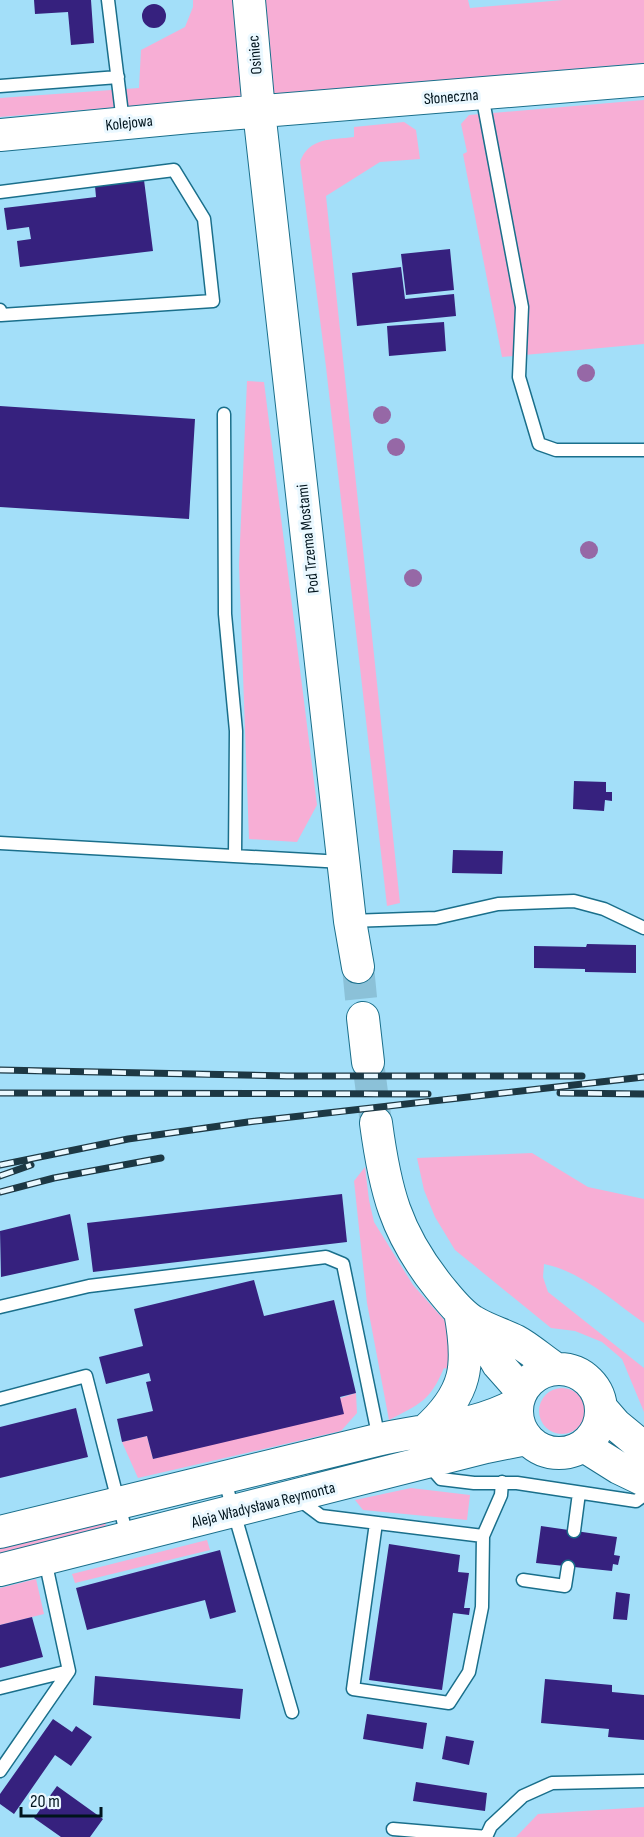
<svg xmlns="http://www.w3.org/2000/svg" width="644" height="1837" viewBox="0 0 644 1837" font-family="'Sofia Sans Condensed',sans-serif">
  <rect width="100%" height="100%" fill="#a3dff9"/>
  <path fill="#f7aed5" d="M 193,0 L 468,0 L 470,8 L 563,0 L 644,0 L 644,63 L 0,117 L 0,98 L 139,88 L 141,50 L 185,27 L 193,7 Z
    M 644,100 L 644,344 L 502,357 L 463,154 L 467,152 L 461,124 L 469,115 Z
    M 404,122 L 416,130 L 420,159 L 380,162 L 326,196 L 400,903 L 387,906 L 326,367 L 300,162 C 309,137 331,140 354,137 L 354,127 Z
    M 247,381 L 264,382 L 317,805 L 297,842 L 249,839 L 239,565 Z
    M 532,1153 L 588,1187 L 644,1199 L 644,1323 C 614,1302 581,1271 544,1264 L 543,1277 L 548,1292 L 644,1368 L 644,1412 L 622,1359 L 602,1342 L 575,1331 L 551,1328 L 455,1250 L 435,1217 L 424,1190 L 417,1158 Z
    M 365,1167 L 369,1200 L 374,1222 L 413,1285 L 446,1322 L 452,1343 L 452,1370 L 444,1368 C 430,1401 420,1404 389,1420 L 367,1303 L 354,1181 Z
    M539 1411a23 23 0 1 1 46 0a23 23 0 1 1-46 0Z
    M 356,1393 L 357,1413 L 341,1431 L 138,1478 L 122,1442 L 147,1436 L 153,1459 Z
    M 411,1488 L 470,1495 L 467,1520 L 363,1510 L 355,1500 Z
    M 104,1520 L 106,1525 L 102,1531 L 0,1557 L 0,1541 Z
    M 207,1540 L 210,1550 L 75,1583 L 72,1574 Z
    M 36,1579 L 44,1614 L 0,1625 L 0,1588 Z
    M 644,1807 L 644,1837 L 516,1837 L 538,1814 Z"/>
  <path fill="#36217e" d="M 34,0 L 91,0 L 94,43 L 71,45 L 68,12 L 35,14 Z
    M142 16a12 12 0 1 1 24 0a12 12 0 1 1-24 0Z
    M 144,180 L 153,251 L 20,267 L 17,241 L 31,239 L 29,227 L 7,230 L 4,208 L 96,197 L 95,186 Z
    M 450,249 L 454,290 L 406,295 L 401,254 Z
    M 401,267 L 405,299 L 454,294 L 456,316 L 357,326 L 352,273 Z
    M 444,322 L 446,351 L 389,356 L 387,326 Z
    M 0,406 L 195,419 L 189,519 L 0,507 Z
    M 574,781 L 606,782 L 606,792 L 612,792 L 612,801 L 605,800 L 604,811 L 573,809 Z
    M 453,850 L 503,851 L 502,874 L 452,873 Z
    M 587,944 L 636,945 L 636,973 L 585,972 L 585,969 L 534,968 L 534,946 L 586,947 Z
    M 342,1194 L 347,1242 L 93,1272 L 87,1223 Z
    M 70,1214 L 79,1260 L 1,1277 L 0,1231 Z
    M 254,1280 L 264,1316 L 334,1300 L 356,1393 L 340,1397 L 344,1414 L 153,1459 L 147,1436 L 122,1442 L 117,1419 L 153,1411 L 146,1382 L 151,1381 L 149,1373 L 106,1384 L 99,1357 L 143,1346 L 134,1309 Z
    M 76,1408 L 88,1457 L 0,1478 L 0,1427 Z
    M 541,1526 L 617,1537 L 614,1555 L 620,1556 L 618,1565 L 613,1564 L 612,1571 L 536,1563 Z
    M 389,1544 L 460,1555 L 458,1572 L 469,1573 L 464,1608 L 470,1608 L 469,1615 L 453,1613 L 442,1690 L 369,1680 Z
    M 220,1550 L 236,1612 L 210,1619 L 205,1600 L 87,1630 L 76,1588 Z
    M 616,1592 L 630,1594 L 627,1620 L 613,1619 Z
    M 32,1617 L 43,1657 L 0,1668 L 0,1625 Z
    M 95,1676 L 243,1689 L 240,1719 L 93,1705 Z
    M 545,1679 L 612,1685 L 612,1692 L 644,1695 L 644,1740 L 608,1737 L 609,1729 L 541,1723 Z
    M 367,1714 L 427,1723 L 423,1749 L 363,1739 Z
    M 53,1719 L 72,1732 L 76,1726 L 92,1737 L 71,1766 L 55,1755 L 14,1814 L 0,1804 L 0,1794 Z
    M 446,1736 L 474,1741 L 469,1765 L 442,1759 Z
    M 416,1782 L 487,1793 L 485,1811 L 413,1801 Z
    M 57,1786 L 103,1819 L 90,1837 L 61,1837 L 34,1818 Z"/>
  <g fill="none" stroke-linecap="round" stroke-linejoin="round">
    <path stroke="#8bc1d8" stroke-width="32" stroke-dasharray="32 16" stroke-linecap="butt" d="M 358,967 L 363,1018
      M 368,1062 L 376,1123"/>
    <defs>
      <path id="service" d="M 108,0 L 123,122
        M 0,86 L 118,77
        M 482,95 L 522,307 L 519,377 L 539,444 L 556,450 L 644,450
        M 0,192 L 174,170 L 204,219 L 213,301 L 1,315 L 0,310
        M 224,414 L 225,614 L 236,731 L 235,856
        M 0,843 L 343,862
        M 350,921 L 436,918 L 498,904 L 574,901 L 604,909 L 644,928
        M 0,1307 L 89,1286 L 326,1257 L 343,1264 L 379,1439
        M 0,1399 L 86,1376 L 127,1536
        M 431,1462 L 435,1472 L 441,1479 L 474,1483 L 517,1483 L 636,1501 L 644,1495
        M 224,1478 L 292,1712
        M 297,1498 L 321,1516 L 483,1536 L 501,1495 L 502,1482
        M 376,1523 L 353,1689 L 449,1703 L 469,1672 L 482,1607 L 483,1536
        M 574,1531 L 579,1493
        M 523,1580 L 565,1586 L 568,1567
        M 0,1688 L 69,1671 L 45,1560
        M 0,1771 L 69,1671
        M 393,1829 L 487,1837
        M 486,1837 L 491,1826 L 523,1796 L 552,1783 L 644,1781"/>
      <path id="tertiary" d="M 249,0 L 259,111 L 350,921 L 358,967
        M 0,135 L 190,117 L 644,80
        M 363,1018 L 368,1062
        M 376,1123 C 385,1190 395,1232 439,1287 C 449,1299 460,1314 474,1322 C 487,1330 502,1334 516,1341 C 529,1348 541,1359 553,1367
        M 474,1322 L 498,1364 L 521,1390
        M517 1411a42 42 0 1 1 84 0a42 42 0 1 1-84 0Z
        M 602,1409 L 615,1424 L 644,1448
        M 425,1431 C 468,1393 470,1365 460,1311
        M 584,1446 L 619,1468 L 644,1480
        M 0,1532 C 126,1502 251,1470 377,1440 C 424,1429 474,1428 517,1404
        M 0,1570 L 486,1447 L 526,1439"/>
    </defs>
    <use href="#service" stroke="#1a6f8b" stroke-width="15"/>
    <use href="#tertiary" stroke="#1a6f8b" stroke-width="34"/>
    <use href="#service" stroke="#fff" stroke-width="12"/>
    <use href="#tertiary" stroke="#fff" stroke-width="32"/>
    <defs>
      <path id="rail" d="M 0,1070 L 287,1076 L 582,1076
        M 0,1093 L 428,1094
        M 560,1093 L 644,1094
        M 0,1165 L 128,1139 L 248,1122 L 644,1077
        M 0,1176 L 31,1165
        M 0,1192 L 54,1178 L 161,1158"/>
    </defs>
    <use href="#rail" stroke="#1d3844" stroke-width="7"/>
    <use href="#rail" stroke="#eaf8ff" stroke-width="4.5" stroke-dasharray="14" stroke-linecap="butt"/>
  </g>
  <g fill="#9668a6">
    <circle cx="586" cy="373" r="9"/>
    <circle cx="382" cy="415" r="9"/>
    <circle cx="396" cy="447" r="9"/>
    <circle cx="589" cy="550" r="9"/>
    <circle cx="413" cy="578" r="9"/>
  </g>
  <g text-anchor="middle" stroke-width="6" stroke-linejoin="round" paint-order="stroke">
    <g font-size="16" fill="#00141d" stroke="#eaf8ff">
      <text transform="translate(254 55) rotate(-95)" y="6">Osiniec</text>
      <text transform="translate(451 96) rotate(-5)" y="6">Słoneczna</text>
      <text transform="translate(129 122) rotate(-6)" y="6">Kolejowa</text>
      <text transform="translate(307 539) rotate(-96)" y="6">Pod Trzema Mostami</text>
      <text transform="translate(263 1504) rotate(-14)" y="6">Aleja Władysława Reymonta</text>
    </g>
  </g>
  <path d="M21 1807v9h80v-9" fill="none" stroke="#00141d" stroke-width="3"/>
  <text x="30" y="1807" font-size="18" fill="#00141d" stroke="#eaf8ff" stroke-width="4.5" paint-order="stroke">20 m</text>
</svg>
